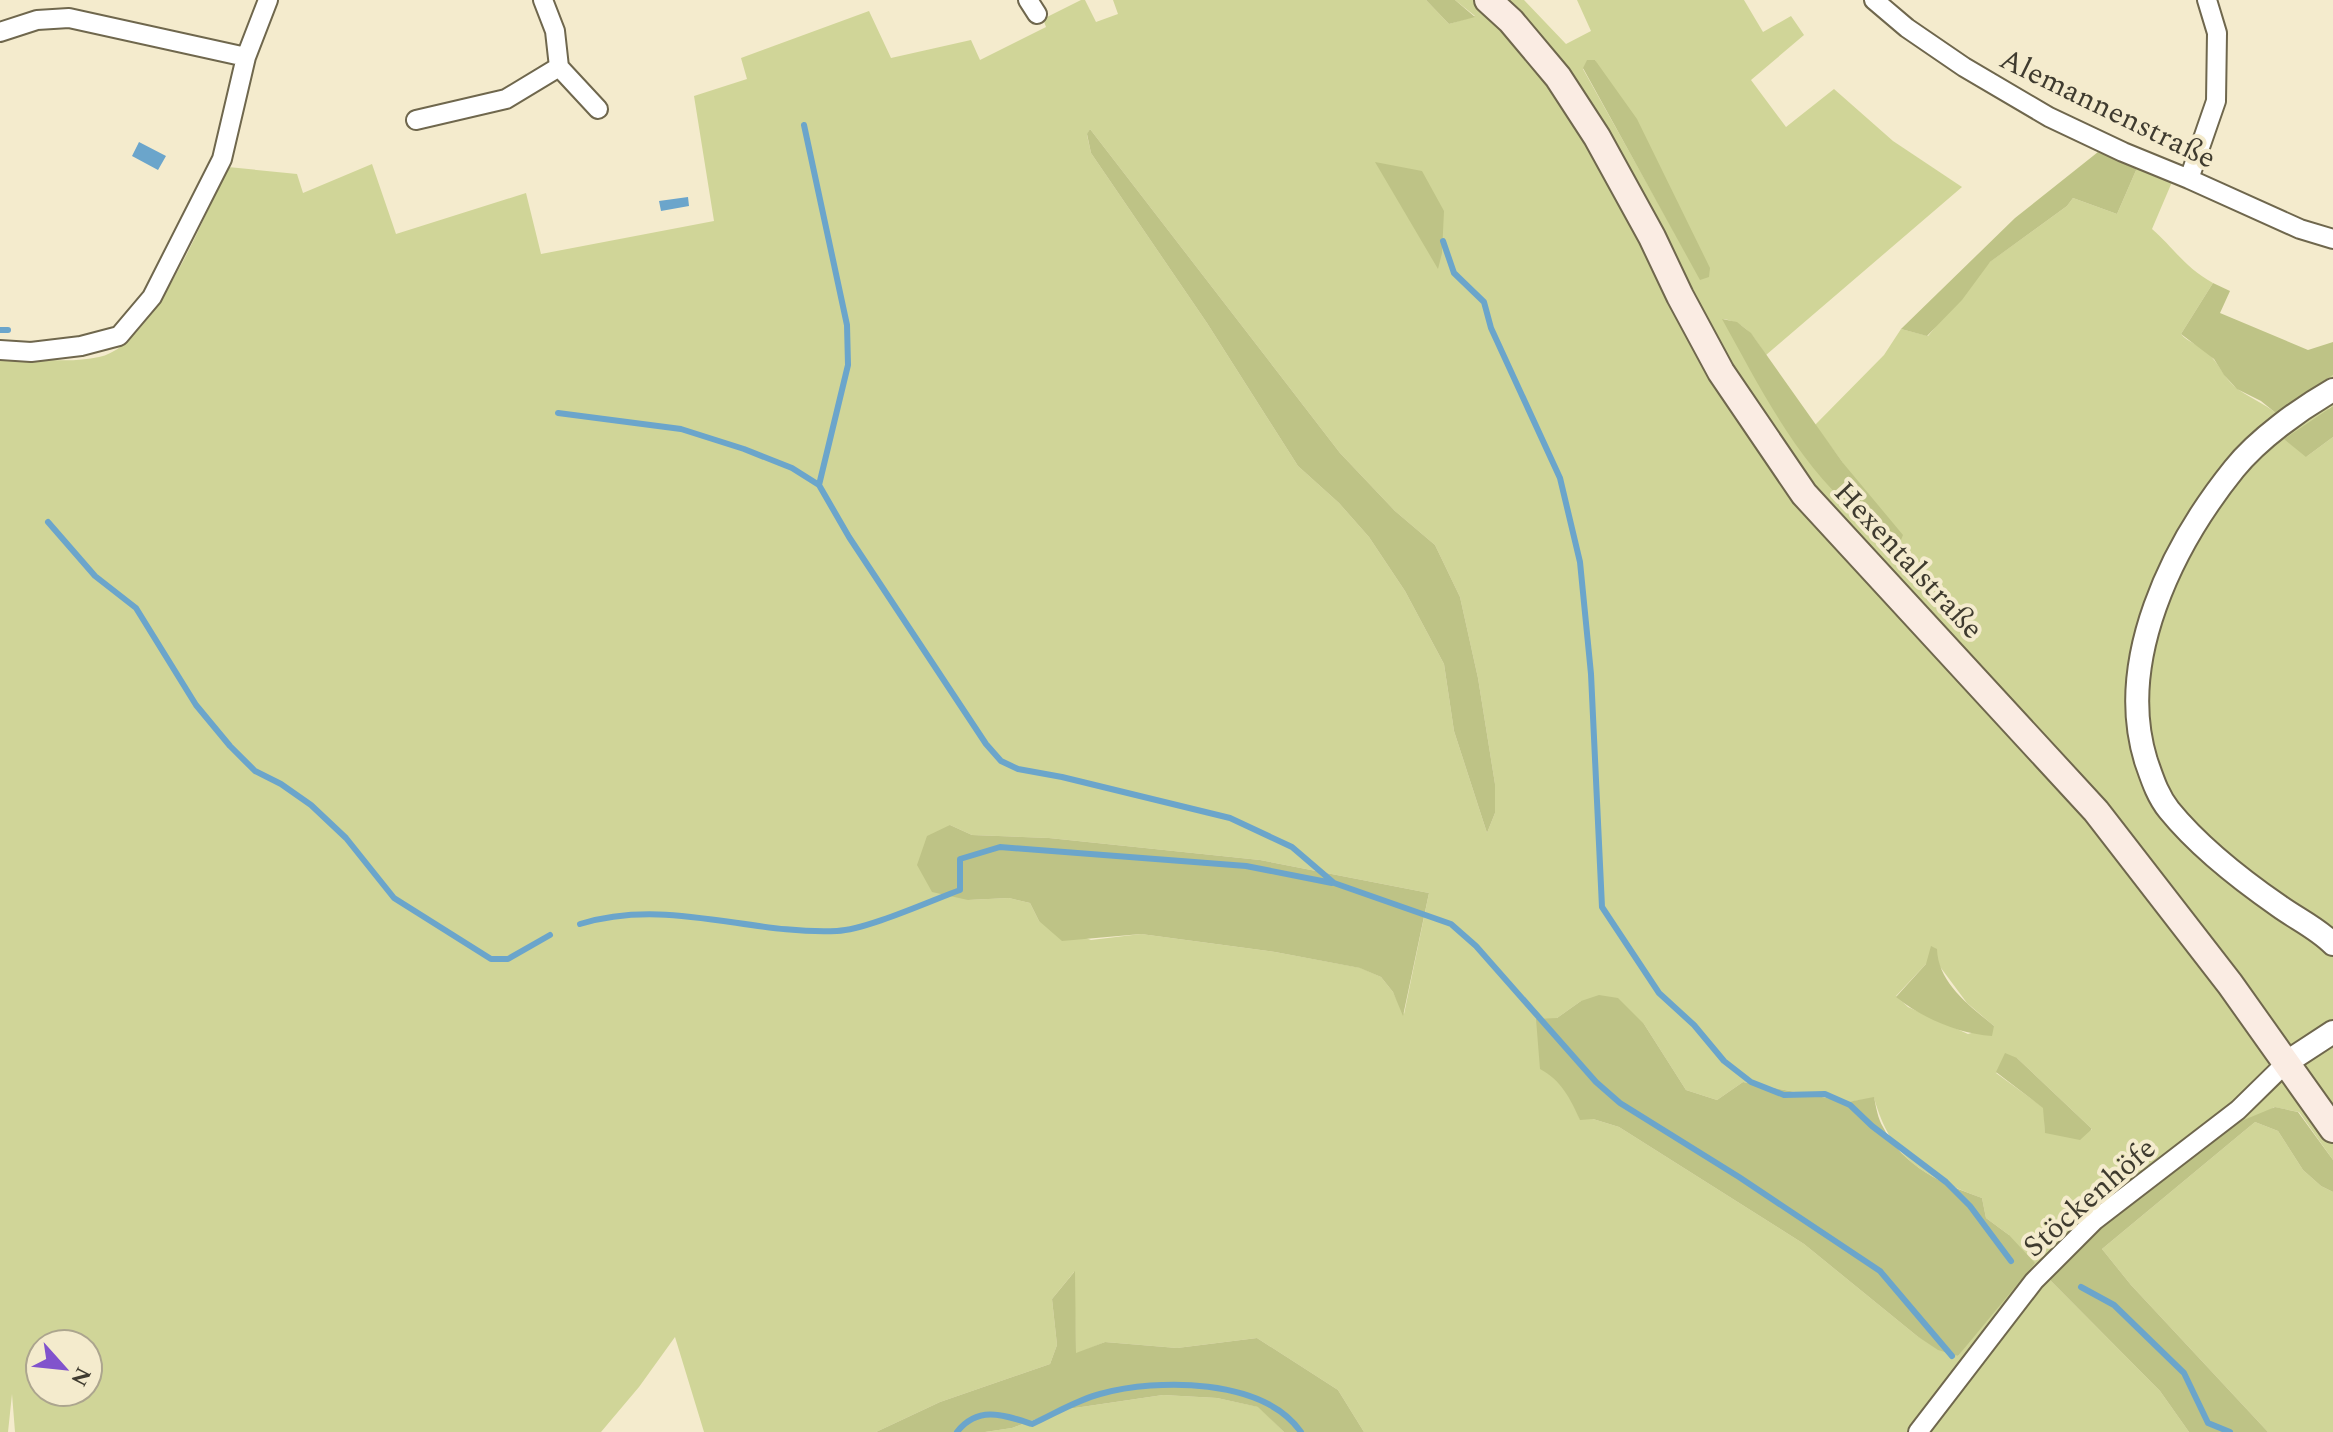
<svg xmlns="http://www.w3.org/2000/svg" width="2333" height="1432" viewBox="0 0 2333 1432" font-family="Spectral,serif">
  <rect width="100%" height="100%" fill="#f4ebcd"/>
  <path fill="#d0d598" fill-rule="evenodd" d="M 1081,0 L 1085,0 L 1096,22 L 1118,14 L 1113,0 L 1426,0 L 1449,24 L 1475,16 L 1455,0 L 1524,0 L 1566,44 L 1591,31 L 1577,0 L 1744,0 L 1763,32 L 1791,16 L 1804,35 L 1751,80 L 1786,127 L 1834,89 L 1893,141 L 1962,187 L 1766,355 C 1753,336 1747,323 1723,319 L 1843,463 L 1815,425 L 1884,355 L 1901,329 L 1928,336 L 1987,264 L 2067,206 L 2073,198 L 2117,214 L 2137,168 L 2172,182 L 2152,229 C 2175,249 2184,267 2213,283 L 2181,334 C 2187,342 2198,344 2207,352 C 2218,362 2223,376 2234,386 C 2247,397 2264,403 2277,414 L 2333,375 L 2333,406 L 2329,408 L 2306,457 L 2333,437 L 2333,1160 L 2299,1112 L 2274,1107 L 2050,1280 L 2160,1391 L 2189,1432 L 1364,1432 L 1338,1390 L 1257,1338 L 1177,1348 L 1105,1342 L 1076,1354 L 1074,1272 L 1052,1299 L 1057,1345 L 1050,1364 L 940,1402 L 876,1432 L 704,1432 L 675,1337 L 639,1387 L 601,1432 L 15,1432 L 12,1394 L 8,1432 L 0,1432 L 0,357 C 32,358 68,364 99,357 C 153,347 205,214 228,167 L 297,174 L 303,193 L 372,164 L 396,234 L 526,193 L 541,254 L 714,221 L 694,96 L 747,79 L 741,58 L 869,11 L 891,58 L 971,40 L 980,60 L 1046,27 L 1043,19 ZM 1595,60 L 1701,280 L 1583,69 ZM 1090,129 L 1340,453 L 1395,511 L 1435,545 L 1460,597 L 1478,678 L 1495,784 L 1495,813 L 1487,833 L 1454,731 L 1444,664 L 1405,591 L 1369,537 L 1339,503 L 1298,466 L 1207,323 L 1091,153 L 1087,135 ZM 950,825 L 972,835 L 1049,838 L 1260,860 L 1429,893 L 1404,1014 L 1393,992 L 1381,977 L 1361,968 L 1275,952 L 1141,934 L 1091,940 L 1039,921 L 1030,903 L 1009,898 L 968,900 ZM 1926,964 L 1938,964 L 1967,1003 L 1994,1026 L 1968,1034 L 1908,1007 L 1896,996 ZM 1581,1001 L 1644,1024 L 1686,1090 L 1717,1100 L 1743,1082 L 1848,1102 L 1874,1098 C 1892,1161 1924,1176 1982,1198 L 1986,1218 L 2009,1235 L 1971,1338 L 1958,1356 L 1917,1336 L 1804,1244 L 1619,1127 L 1593,1119 L 1580,1119 L 1570,1097 L 1554,1076 L 1557,1018 ZM 2017,1058 L 2092,1129 L 2092,1130 L 2045,1133 L 2044,1108 L 1996,1073 ZM 40,1344 L 88,1344 L 88,1392 L 40,1392 Z
    M 2255,1122 L 2278,1131 L 2303,1170 L 2321,1186 L 2333,1192 L 2333,1432 L 2268,1432 L 2131,1285 L 2102,1249 Z
    M 1163,1395 L 1217,1398 L 1259,1407 L 1284,1432 L 985,1432 L 1012,1428 L 1061,1410 Z"/>
  <path fill="#bec386" d="M 1426,0 L 1455,0 L 1475,17 L 1449,24 Z
    M 1587,60 L 1595,60 L 1637,119 L 1710,268 L 1709,277 L 1700,280 L 1583,68 Z
    M 1090,129 L 1340,453 L 1395,511 L 1435,545 L 1460,597 L 1478,678 L 1495,784 L 1495,813 L 1487,833 L 1454,731 L 1444,664 L 1405,591 L 1369,537 L 1339,503 L 1298,466 L 1207,323 L 1091,153 L 1087,134 Z
    M 2098,152 L 2137,168 L 2117,214 L 2073,198 L 2067,206 L 1990,262 L 1962,300 L 1927,336 L 1901,329 L 2015,218 Z
    M 1375,162 L 1422,171 L 1444,211 L 1442,253 L 1438,269 Z
    M 2213,283 L 2230,291 L 2220,313 L 2308,350 L 2333,342 L 2333,375 L 2277,414 L 2261,401 L 2237,389 L 2224,375 L 2214,359 L 2181,334 Z
    M 1722,319 L 1737,322 L 1751,333 L 1843,463 L 1903,535 L 1901,540 C 1816,503 1765,396 1722,319 Z
    M 2333,406 L 2333,437 L 2306,457 L 2284,439 Z
    M 950,825 L 972,835 L 1049,838 L 1260,860 L 1429,893 L 1403,1016 L 1393,992 L 1381,977 L 1360,968 L 1275,952 L 1141,934 L 1062,941 L 1039,921 L 1030,903 L 1009,898 L 968,900 L 932,892 L 917,865 L 927,836 Z
    M 1931,946 L 1937,949 C 1938,983 1970,1006 1994,1026 L 1992,1036 C 1959,1034 1922,1018 1896,997 L 1926,964 Z
    M 1599,995 L 1618,998 L 1644,1024 L 1686,1090 L 1717,1100 L 1743,1082 L 1848,1102 L 1874,1097 C 1876,1107 1878,1119 1883,1127 C 1903,1167 1943,1184 1982,1198 L 1986,1218 L 2009,1235 L 2035,1263 L 1958,1356 L 1938,1350 L 1917,1336 L 1804,1244 L 1619,1127 L 1593,1119 L 1580,1120 C 1570,1098 1561,1080 1540,1069 L 1536,1019 L 1557,1018 L 1581,1001 Z
    M 2005,1053 L 2017,1058 L 2092,1129 L 2080,1140 L 2045,1133 L 2043,1108 L 1996,1072 Z
    M 2275,1107 L 2298,1112 L 2333,1160 L 2333,1192 L 2321,1186 L 2303,1170 L 2278,1131 L 2255,1122 L 2102,1249 L 2131,1285 L 2268,1432 L 2189,1432 L 2160,1391 L 2050,1280 L 2095,1232 L 2227,1127 Z
    M 1075,1271 L 1076,1353 L 1105,1342 L 1177,1348 L 1257,1338 L 1338,1390 L 1364,1432 L 1284,1432 L 1258,1407 L 1217,1398 L 1163,1395 L 1061,1410 L 1012,1428 L 985,1432 L 876,1432 L 940,1402 L 1050,1364 L 1057,1345 L 1052,1299 Z"/>
  <path fill="#6ba5cb" d="M 139,142 L 166,156 L 158,170 L 132,156 Z
    M 688,197 L 689,206 L 661,211 L 659,201 Z"/>
  <g fill="none" stroke-linecap="round" stroke-linejoin="round">
    <path stroke="#6ba5cb" stroke-width="6" d="M 804,125 L 847,325 L 848,365 L 819,485
      M 1443,241 L 1454,273 L 1484,302 L 1491,328 L 1560,478 L 1580,562 L 1591,674 L 1602,907 L 1659,993 L 1694,1025 L 1724,1061 L 1751,1082 L 1784,1095 L 1825,1094 L 1850,1105 L 1872,1126 L 1946,1182 L 1970,1206 L 2011,1261
      M 0,330 L 8,330
      M 558,413 L 681,429 L 744,449 L 792,468 L 819,485 L 849,537 L 986,744 L 1001,761 L 1018,769 L 1062,777 L 1230,818 L 1292,847 L 1334,883 L 1451,924 L 1476,946 L 1596,1082 L 1620,1103 L 1739,1177 L 1880,1271 L 1952,1356
      M 48,522 L 95,576 L 136,608 L 196,705 L 230,746 L 255,771 L 281,784 L 311,805 L 346,838 L 394,898 L 491,959 L 508,959 L 550,935
      M 580,924 C 668,897 750,935 837,931 C 866,930 930,901 960,890 L 960,859 L 1000,847 L 1246,866 L 1332,883
      M 2081,1287 L 2114,1305 L 2184,1373 L 2208,1423 L 2230,1432
      M 957,1432 C 978,1405 1004,1415 1032,1424 C 1054,1414 1077,1400 1100,1394 C 1158,1378 1263,1378 1301,1432"/>
    <defs>
      <path id="minor" d="M 543,0 L 555,31 L 559,67 L 598,109
        M 1028,0 L 1037,14
        M 1874,0 L 1907,28 L 1964,67 L 2049,117 L 2123,152 L 2189,179 L 2300,229 L 2333,239
        M 0,32 L 37,20 L 69,18 L 246,57
        M 416,120 L 506,99 L 559,67
        M 2189,179 L 2216,101 L 2217,33 L 2207,0
        M 0,350 L 31,352 L 81,346 L 119,336 L 152,297 L 222,159 L 246,57 L 268,0
        M 1918,1432 L 2034,1281 L 2095,1220 L 2238,1110 L 2287,1062"/>
      <path id="tertiary" d="M 2333,390 C 2300,409 2258,439 2234,469 C 2172,546 2115,661 2146,761 C 2152,778 2157,795 2169,810 C 2199,847 2240,879 2279,906 C 2297,919 2317,928 2333,944
        M 2287,1062 L 2333,1032"/>
      <path id="secondary" d="M 1488,0 L 1511,21 L 1558,77 L 1597,137 L 1652,237 L 1680,296 L 1721,372 L 1804,494 L 2096,811 L 2230,984 L 2333,1129"/>
    </defs>
    <use href="#minor" stroke="#6f674d" stroke-width="22"/>
    <use href="#tertiary" stroke="#6f674d" stroke-width="26"/>
    <use href="#secondary" stroke="#6f674d" stroke-width="30"/>
    <use href="#minor" stroke="#fff" stroke-width="18"/>
    <use href="#tertiary" stroke="#fff" stroke-width="22"/>
    <use href="#secondary" stroke="#faece3" stroke-width="26"/>
  </g>
  <g text-anchor="middle" stroke-width="8" stroke-linejoin="round" paint-order="stroke">
    <g font-size="30" fill="#3f3b2f" stroke="#f4ebcd">
      <text transform="translate(2108 108) rotate(26)" y="10">Alemannenstraße</text>
      <text transform="translate(1909 560) rotate(47)" y="10">Hexentalstraße</text>
      <text transform="translate(2089 1197) rotate(-41)" y="10">Stöckenhöfe</text>
    </g>
  </g>
  <g transform="translate(64 1368) rotate(117)"><circle r="38" fill="#f4ebcd" stroke="#aca58e" stroke-width="2"/>
  <path d="M0-6L14 30L0 20L-14 30Z" fill="#8153cc"/>
  <text y="-12" font-size="22" font-weight="bold" text-anchor="middle" fill="#3f3b2f">N</text>
  </g>
</svg>
